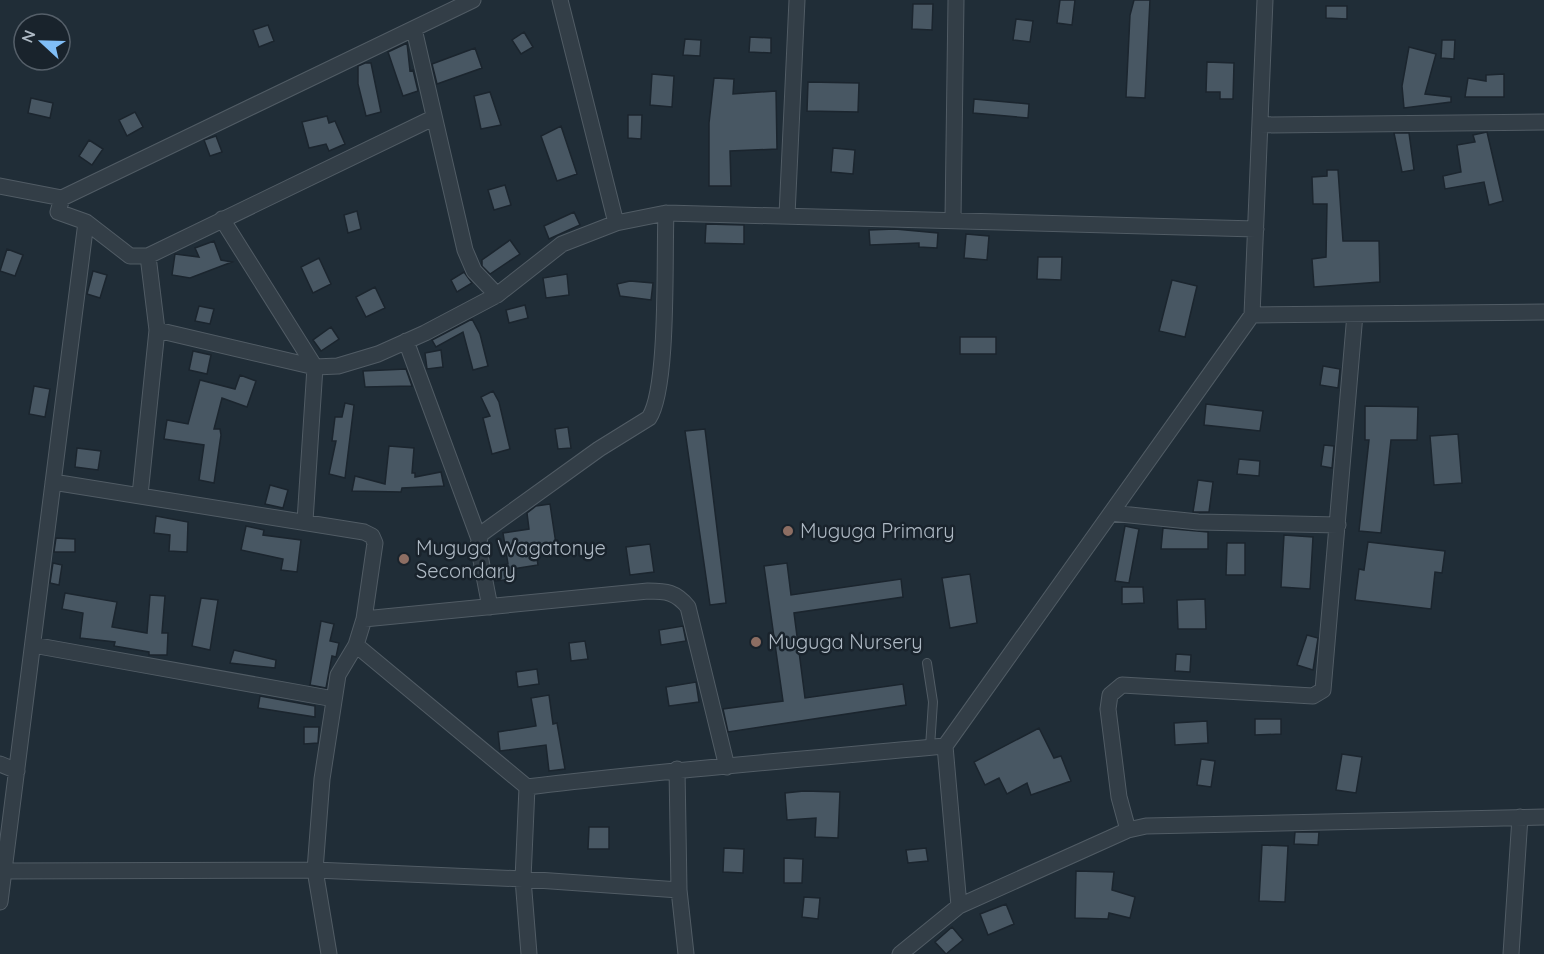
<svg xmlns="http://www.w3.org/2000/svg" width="1544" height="954" viewBox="0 0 1544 954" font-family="Quicksand,sans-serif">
  <rect width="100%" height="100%" fill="#202d37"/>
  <path fill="#485763" stroke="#1b252e" stroke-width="1.5" d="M 1060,0 L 1075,0 L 1072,25 L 1057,23 Z
    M 1134,0 L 1150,0 L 1145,98 L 1126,97 L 1130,15 Z
    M 913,4 L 933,4 L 932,30 L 912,29 Z
    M 1326,6 L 1347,6 L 1347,19 L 1326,18 Z
    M 1016,19 L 1033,21 L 1030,42 L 1013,40 Z
    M 268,25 L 274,41 L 259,47 L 253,30 Z
    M 524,32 L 533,47 L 521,54 L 512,40 Z
    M 750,37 L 771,38 L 771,53 L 749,52 Z
    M 685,39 L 701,40 L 700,56 L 683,55 Z
    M 1442,40 L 1455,40 L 1454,59 L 1441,58 Z
    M 407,43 L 410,71 L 413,70 L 418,91 L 403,96 L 388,52 Z
    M 1409,47 L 1436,54 L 1425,94 L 1451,97 L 1451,102 L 1404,108 L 1402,86 Z
    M 475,48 L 482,68 L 437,84 L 432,64 Z
    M 1207,62 L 1234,63 L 1233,99 L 1220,99 L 1220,92 L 1206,92 Z
    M 365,63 L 371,63 L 381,112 L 366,116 L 358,84 L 358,66 Z
    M 652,74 L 674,76 L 672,107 L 650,105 Z
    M 1504,74 L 1504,97 L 1465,97 L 1468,78 L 1486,81 L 1486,75 Z
    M 714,78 L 734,79 L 733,94 L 776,91 L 777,149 L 730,151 L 731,186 L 709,186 L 709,123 Z
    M 808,82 L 859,83 L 858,112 L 807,111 Z
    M 490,92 L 501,125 L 481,129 L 474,96 Z
    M 31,98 L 53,103 L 50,118 L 28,113 Z
    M 974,99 L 1029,104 L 1028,118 L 973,113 Z
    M 135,112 L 143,127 L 127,136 L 119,120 Z
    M 628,115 L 642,115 L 641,139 L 628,138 Z
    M 327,116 L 329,123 L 335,121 L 345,144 L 329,151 L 326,144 L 309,148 L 302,122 Z
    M 561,126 L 577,174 L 557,181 L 541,136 Z
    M 1487,132 L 1503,201 L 1489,205 L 1484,182 L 1445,189 L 1443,176 L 1461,172 L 1457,145 L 1475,142 L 1473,135 Z
    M 1394,133 L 1409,133 L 1414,170 L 1402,172 Z
    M 216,136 L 222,152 L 210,156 L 204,140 Z
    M 89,140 L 103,149 L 92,165 L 79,156 Z
    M 833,148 L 855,150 L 853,174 L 831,172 Z
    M 1327,170 L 1338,170 L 1343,241 L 1379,241 L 1380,282 L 1314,287 L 1312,259 L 1326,257 L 1327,204 L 1313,204 L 1312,177 L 1327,176 Z
    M 505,185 L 511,205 L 494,210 L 488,190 Z
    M 357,211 L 361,229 L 348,233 L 344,215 Z
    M 574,212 L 580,225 L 549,239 L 544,226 Z
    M 706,224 L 744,225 L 744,244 L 705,243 Z
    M 895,229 L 938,233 L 937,248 L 919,247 L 919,243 L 870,245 L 869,230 Z
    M 966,234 L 989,236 L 987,260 L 964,258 Z
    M 510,240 L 520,254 L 490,274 L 482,266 L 482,260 Z
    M 214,241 L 221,260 L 232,262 L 190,278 L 172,275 L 175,254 L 199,257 L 195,248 Z
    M 7,249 L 23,255 L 15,276 L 0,271 Z
    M 1038,257 L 1062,257 L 1061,280 L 1037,279 Z
    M 319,258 L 331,284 L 313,293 L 301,267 Z
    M 93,271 L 107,275 L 100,298 L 87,294 Z
    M 464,272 L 472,283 L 457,292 L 451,280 Z
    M 567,274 L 569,295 L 546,298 L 543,278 Z
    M 1172,280 L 1197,286 L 1185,337 L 1159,331 Z
    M 630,281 L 653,283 L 651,300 L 620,296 L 617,284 Z
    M 375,287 L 385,308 L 366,317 L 356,297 Z
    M 525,305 L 528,318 L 509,323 L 506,310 Z
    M 199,306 L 214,309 L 210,324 L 195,321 Z
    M 472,319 L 480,334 L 488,366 L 473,370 L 463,332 L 436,347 L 432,340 Z
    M 331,327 L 339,339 L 321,351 L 313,340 Z
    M 960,337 L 996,337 L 996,354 L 960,354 Z
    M 441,350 L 443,367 L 427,369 L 425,353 Z
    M 193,351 L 211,355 L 207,374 L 189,370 Z
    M 1323,366 L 1340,369 L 1338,388 L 1320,385 Z
    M 406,369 L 412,386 L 365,387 L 363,371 Z
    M 240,375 L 256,381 L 247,407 L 222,398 L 214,429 L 220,429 L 221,435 L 214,483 L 199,480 L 204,445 L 164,439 L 167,420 L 188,424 L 200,380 L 235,389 Z
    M 34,386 L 50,389 L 45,417 L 29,414 Z
    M 493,391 L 499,402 L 510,449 L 492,454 L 483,418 L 490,416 L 481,397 Z
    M 345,403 L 354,405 L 345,478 L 329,474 L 336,441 L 332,441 L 335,417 L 342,417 Z
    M 1206,404 L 1263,411 L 1260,431 L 1204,425 Z
    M 1365,406 L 1418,407 L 1417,440 L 1391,440 L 1381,533 L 1359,531 L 1369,440 L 1365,440 Z
    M 568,427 L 571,448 L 558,449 L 555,429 Z
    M 705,429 L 726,603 L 710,605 L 685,431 Z
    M 1458,434 L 1462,483 L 1434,485 L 1430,436 Z
    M 1324,445 L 1334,446 L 1332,468 L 1321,466 Z
    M 389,446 L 414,448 L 412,473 L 415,473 L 415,477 L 441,472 L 444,486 L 402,488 L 401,492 L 352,491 L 355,476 L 385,484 Z
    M 77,448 L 101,451 L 98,470 L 75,467 Z
    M 1239,459 L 1260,461 L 1259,476 L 1237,474 Z
    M 1198,480 L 1213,482 L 1209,512 L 1193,512 Z
    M 270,485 L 288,490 L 283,508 L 265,504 Z
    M 550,504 L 556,544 L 535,547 L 538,565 L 513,569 L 514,579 L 495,581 L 492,567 L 508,564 L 503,533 L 529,529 L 527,513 L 536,506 Z
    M 156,516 L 188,522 L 187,552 L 169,551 L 170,535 L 154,533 Z
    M 246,526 L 264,530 L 263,535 L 301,540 L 297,572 L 281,570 L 283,559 L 241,550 Z
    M 1125,526 L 1139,529 L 1129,583 L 1115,581 Z
    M 1163,528 L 1208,532 L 1208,549 L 1161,549 Z
    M 1284,535 L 1313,537 L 1310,589 L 1281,587 Z
    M 56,538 L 75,539 L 75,552 L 54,552 Z
    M 1368,542 L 1445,551 L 1442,573 L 1435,572 L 1431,609 L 1355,600 L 1359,569 L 1364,570 Z
    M 1227,543 L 1245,543 L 1245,575 L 1226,575 Z
    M 650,544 L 654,572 L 630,575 L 626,547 Z
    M 53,563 L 62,565 L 59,585 L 50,583 Z
    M 787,563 L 791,595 L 901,579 L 903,597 L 794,613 L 805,698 L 903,684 L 906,705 L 728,732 L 723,709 L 783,701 L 764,566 Z
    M 970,574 L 977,623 L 950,628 L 942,578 Z
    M 1122,587 L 1143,587 L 1144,603 L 1122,604 Z
    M 65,593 L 117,602 L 112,627 L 147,633 L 150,595 L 165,596 L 162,633 L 168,633 L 167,655 L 149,655 L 149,652 L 114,646 L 115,642 L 80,638 L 83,613 L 62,609 Z
    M 201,598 L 218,600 L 210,650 L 192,646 Z
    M 1205,599 L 1206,629 L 1178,629 L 1177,600 Z
    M 321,621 L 334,624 L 330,641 L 339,643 L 336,657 L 332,656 L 326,688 L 310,685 Z
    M 683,626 L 686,641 L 661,645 L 659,630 Z
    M 1307,635 L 1318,638 L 1313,670 L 1297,665 Z
    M 585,641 L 588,659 L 571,661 L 569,643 Z
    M 234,650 L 276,660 L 275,668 L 230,663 Z
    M 1176,654 L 1191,655 L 1190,672 L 1175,671 Z
    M 537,669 L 539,684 L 518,687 L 516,672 Z
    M 696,682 L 699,702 L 669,706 L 666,687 Z
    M 549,695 L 553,724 L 557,723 L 565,769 L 549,771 L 546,745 L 500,751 L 498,732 L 536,726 L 531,698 Z
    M 260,696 L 315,706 L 315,717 L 258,708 Z
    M 1255,719 L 1281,719 L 1281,734 L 1255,735 Z
    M 1207,721 L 1208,743 L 1175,745 L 1174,723 Z
    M 304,727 L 319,727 L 318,743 L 304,744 Z
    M 1039,728 L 1054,758 L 1061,756 L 1071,781 L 1031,795 L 1027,783 L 1007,794 L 999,778 L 985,785 L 974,762 Z
    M 1342,754 L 1362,757 L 1356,793 L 1336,790 Z
    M 1201,759 L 1215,761 L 1211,787 L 1197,785 Z
    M 804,791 L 840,792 L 838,838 L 815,837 L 816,818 L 787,820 L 785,793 Z
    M 589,827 L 609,827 L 609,849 L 588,849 Z
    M 1295,832 L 1319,832 L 1318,845 L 1294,844 Z
    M 1262,845 L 1288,846 L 1285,902 L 1259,901 Z
    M 724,848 L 744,849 L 743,873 L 723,872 Z
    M 926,848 L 928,861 L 908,863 L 906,850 Z
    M 784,858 L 803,859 L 802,883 L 784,883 Z
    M 1076,871 L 1114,872 L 1112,890 L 1135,897 L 1130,918 L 1109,913 L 1108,919 L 1075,918 Z
    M 804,897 L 820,898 L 818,919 L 802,917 Z
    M 1006,904 L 1014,924 L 988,935 L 980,914 Z
    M 952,927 L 963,940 L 946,954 L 935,942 Z"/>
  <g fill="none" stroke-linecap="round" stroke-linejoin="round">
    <defs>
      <path id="lane" d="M 927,663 L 933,702 L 930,747"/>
      <path id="street" d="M 560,0 L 616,223
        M 414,29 L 465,250 L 474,271 L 497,295
        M 1260,125 L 1544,122
        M 0,186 L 62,198 L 473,0
        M 62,198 L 58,212 L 86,222 L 130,256 L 148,256 L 433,118
        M 787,215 L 797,0
        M 222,219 L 315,367 L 305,521
        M 953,219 L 956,0
        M 1252,315 L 1544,312
        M 157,330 L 315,367 L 338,366 L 378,354 L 425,333 L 497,295 L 562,244 L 616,223 L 666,213 L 1256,229
        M 406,341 L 479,539
        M 53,482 L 364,532 L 372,536 L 375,543 L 364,619 L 356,645 L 338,675 L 322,779 L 315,870 L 329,954
        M 140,495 L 157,330 L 148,256
        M 1111,513 L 1198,522 L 1338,525
        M 490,607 L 478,545 L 481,534 L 599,449 L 649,418 C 669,388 664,255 666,213
        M 364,619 L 648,591 C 666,591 676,592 688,607 L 727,767
        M 33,645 L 334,699
        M 356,645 L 527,787 C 666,770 805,759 945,746
        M 0,764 L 17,771
        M 677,769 L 679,890 L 686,954
        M 527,787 L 523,879 L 529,954
        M 1128,830 L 1119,797 L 1108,709 L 1110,695 L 1122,685 L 1313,696 L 1323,690 L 1355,314
        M 4,871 L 315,870 L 523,879 L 679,890
        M 0,902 L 86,222
        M 959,906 L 945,746 L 1252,315 L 1265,0
        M 900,954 L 959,906 L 1128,830 L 1146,826 L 1544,817
        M 1511,954 L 1520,817"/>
    </defs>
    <use href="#lane" stroke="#515c65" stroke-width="10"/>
    <use href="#street" stroke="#515c65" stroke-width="17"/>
    <use href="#lane" stroke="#333e47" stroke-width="8"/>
    <use href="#street" stroke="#333e47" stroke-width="15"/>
  </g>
  <g fill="#8d6e63" stroke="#19232c" stroke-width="2">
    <circle cx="788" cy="531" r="6"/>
    <circle cx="404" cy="559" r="6"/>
    <circle cx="756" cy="642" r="6"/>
  </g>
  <g text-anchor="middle" stroke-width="5" stroke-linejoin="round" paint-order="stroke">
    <g font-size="20" fill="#aeb9c4" stroke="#19232c" text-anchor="start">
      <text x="800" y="538">Muguga Primary</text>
      <text x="416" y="555">Muguga Wagatonye<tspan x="416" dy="23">Secondary</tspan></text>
      <text x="768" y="649">Muguga Nursery</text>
    </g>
  </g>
  <g transform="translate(42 42) rotate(292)"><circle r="28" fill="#19232c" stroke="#555f69" stroke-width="1.5"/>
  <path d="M0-4.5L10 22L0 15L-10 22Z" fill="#80bef7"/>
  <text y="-9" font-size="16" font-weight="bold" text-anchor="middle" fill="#aeb9c4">N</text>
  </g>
</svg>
